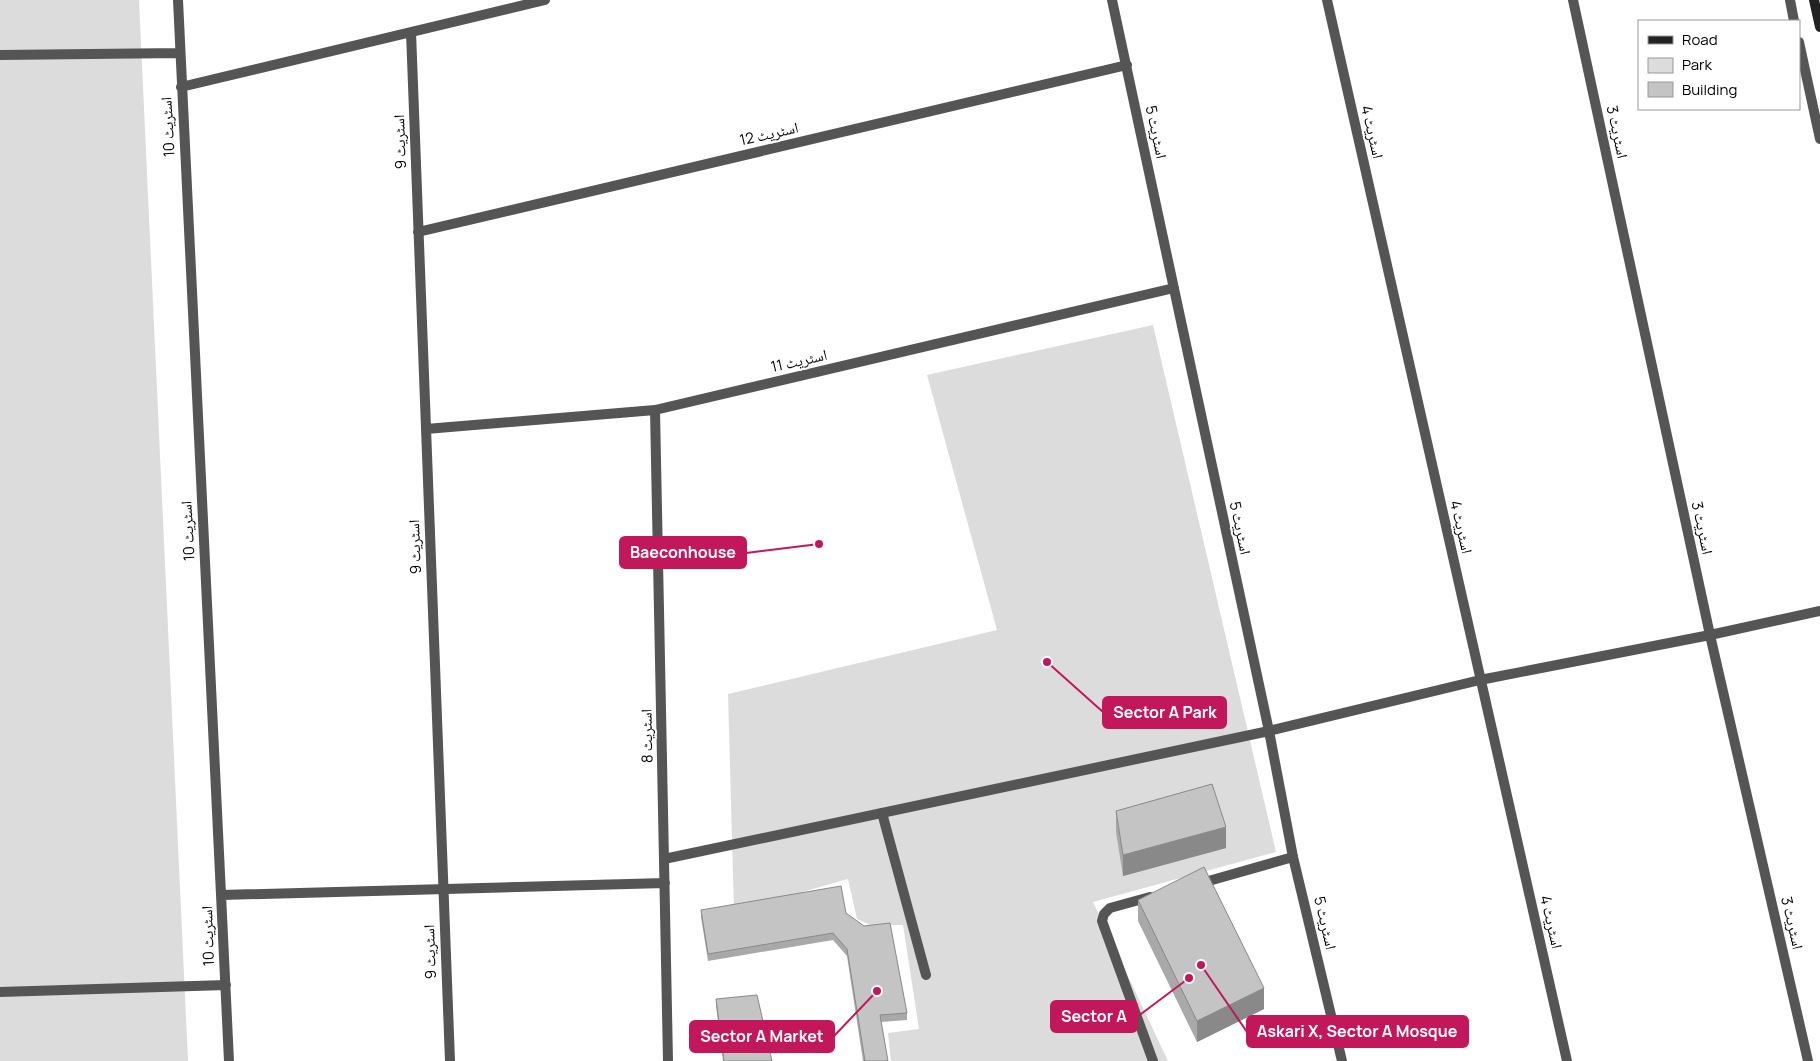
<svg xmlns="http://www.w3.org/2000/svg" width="1820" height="1061" viewBox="0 0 1820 1061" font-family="Manrope,'Noto Naskh Arabic',sans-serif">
  <rect width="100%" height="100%" fill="#fff"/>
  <path fill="#dcdcdc" d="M 0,0 L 139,0 L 188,1061 L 0,1061 Z
    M 1153,325 L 1276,852 L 1093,902 L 1168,1061 L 891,1061 L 888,1033 L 919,1029 L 903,925 L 870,925 L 857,919 L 848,879 L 734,911 L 728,694 L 997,630 L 927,375 Z"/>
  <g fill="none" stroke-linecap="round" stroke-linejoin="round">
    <path stroke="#555" stroke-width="10" d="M 664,859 L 1269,731
      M 1198,884 L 1293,857
      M 1150,897 L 1110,908 L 1104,914 L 1102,921 L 1153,1061"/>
    <path stroke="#555" stroke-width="10" d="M 178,0 L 229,1061
      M 1112,0 L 1269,731 L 1293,857 L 1342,1061
      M 1327,0 L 1567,1061
      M 1573,0 L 1710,635 L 1808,1061
      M 1790,0 L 1794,21
      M 411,32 L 450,1061
      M 1799,42 L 1820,139
      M 0,55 L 180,53
      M 181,87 L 545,0
      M 418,232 L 1127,65
      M 655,410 L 668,1061
      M 426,429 L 655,410 L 1174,288
      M 1269,731 L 1480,680 L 1710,635 L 1820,611
      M 882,813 L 926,975
      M 222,895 L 665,883
      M 0,992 L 226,985"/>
    <path stroke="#222" stroke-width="10" d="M 1814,0 L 1820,27"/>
  </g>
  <path fill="#a9a9a9" d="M 1116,811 L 1226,848 L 1123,876 L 1116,832 Z
    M 1138,900 L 1264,1009 L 1197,1042 L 1138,921 Z
    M 701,910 L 846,913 L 907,1013 L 907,1020 L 881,1022 L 888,1061 L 863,1061 L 847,956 L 833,940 L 708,961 L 701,917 Z
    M 716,999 L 772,1061 L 723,1061 L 716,1006 Z"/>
  <path fill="#898989" d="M 1226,827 L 1226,848 L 1123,876 L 1123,855 Z
    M 1264,988 L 1264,1009 L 1197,1042 L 1197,1021 Z"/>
  <path fill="#c4c4c4" stroke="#898989" d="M 1212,784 L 1226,827 L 1123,855 L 1116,811 Z
    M 1204,867 L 1264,988 L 1197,1021 L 1138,900 Z
    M 841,886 L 846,913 L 864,926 L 890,923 L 907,1013 L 880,1015 L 888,1061 L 865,1061 L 847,949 L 833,933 L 708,954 L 701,910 Z
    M 757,995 L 772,1061 L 724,1061 L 716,999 Z"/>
  <g text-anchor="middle" stroke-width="4" stroke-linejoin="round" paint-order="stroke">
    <g font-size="15" fill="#000" stroke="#fff">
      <text transform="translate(168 127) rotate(-93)" y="5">اسٹریٹ 10</text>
      <text transform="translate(1156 132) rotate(78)" y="5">اسٹریٹ 5</text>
      <text transform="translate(1372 132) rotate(77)" y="5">اسٹریٹ 4</text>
      <text transform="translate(1617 132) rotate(78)" y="5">اسٹریٹ 3</text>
      <text transform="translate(769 134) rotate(-13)" y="5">اسٹریٹ 12</text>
      <text transform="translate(400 142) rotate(-92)" y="5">اسٹریٹ 9</text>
      <text transform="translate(799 361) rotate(-13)" y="5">اسٹریٹ 11</text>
      <text transform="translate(1461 527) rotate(77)" y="5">اسٹریٹ 4</text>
      <text transform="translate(1240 528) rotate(78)" y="5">اسٹریٹ 5</text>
      <text transform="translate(1702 528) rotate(78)" y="5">اسٹریٹ 3</text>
      <text transform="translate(188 531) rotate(-93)" y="5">اسٹریٹ 10</text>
      <text transform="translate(415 547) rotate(-92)" y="5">اسٹریٹ 9</text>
      <text transform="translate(647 736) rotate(-91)" y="5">اسٹریٹ 8</text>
      <text transform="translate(1551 922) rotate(77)" y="5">اسٹریٹ 4</text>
      <text transform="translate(1325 923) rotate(77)" y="5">اسٹریٹ 5</text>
      <text transform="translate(1792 923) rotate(77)" y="5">اسٹریٹ 3</text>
      <text transform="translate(208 936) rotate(-92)" y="5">اسٹریٹ 10</text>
      <text transform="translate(430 952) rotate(-92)" y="5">اسٹریٹ 9</text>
    </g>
  </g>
  <path fill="none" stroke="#c2185b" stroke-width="2" d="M819 544L746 553M1047 662L1103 712M1189 978L1137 1017M1201 965L1247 1032M877 991L834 1036"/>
  <g fill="#c2185b" stroke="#fff" stroke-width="2">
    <circle cx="819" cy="544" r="5"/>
    <circle cx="1047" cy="662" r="5"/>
    <circle cx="1189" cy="978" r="5"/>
    <circle cx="1201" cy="965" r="5"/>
    <circle cx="877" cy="991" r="5"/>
  </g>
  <g fill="#c2185b" stroke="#c2185b" stroke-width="2">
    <rect x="620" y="537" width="126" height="31" rx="5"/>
    <rect x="1103" y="697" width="123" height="31" rx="5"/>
    <rect x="1051" y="1001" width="86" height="31" rx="5"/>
    <rect x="1247" y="1016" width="221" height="31" rx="5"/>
    <rect x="690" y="1021" width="144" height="31" rx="5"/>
  </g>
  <g font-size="16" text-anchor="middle" font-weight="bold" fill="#fff">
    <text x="683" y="558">Baeconhouse</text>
    <text x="1165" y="718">Sector A Park</text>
    <text x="1094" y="1022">Sector A</text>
    <text x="1357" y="1037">Askari X, Sector A Mosque</text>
    <text x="762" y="1042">Sector A Market</text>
  </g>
  <rect x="1638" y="20" width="162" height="90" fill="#ffffff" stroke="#999999"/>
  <rect x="1648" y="36" width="25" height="8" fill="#222222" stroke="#999999"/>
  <text x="1682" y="45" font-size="15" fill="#000000">Road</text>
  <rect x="1648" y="58" width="25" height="15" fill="#dcdcdc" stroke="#999999"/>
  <text x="1682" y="70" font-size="15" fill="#000000">Park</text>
  <rect x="1648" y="82" width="25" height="15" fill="#c4c4c4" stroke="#999999"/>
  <text x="1682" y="95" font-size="15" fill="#000000">Building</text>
</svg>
